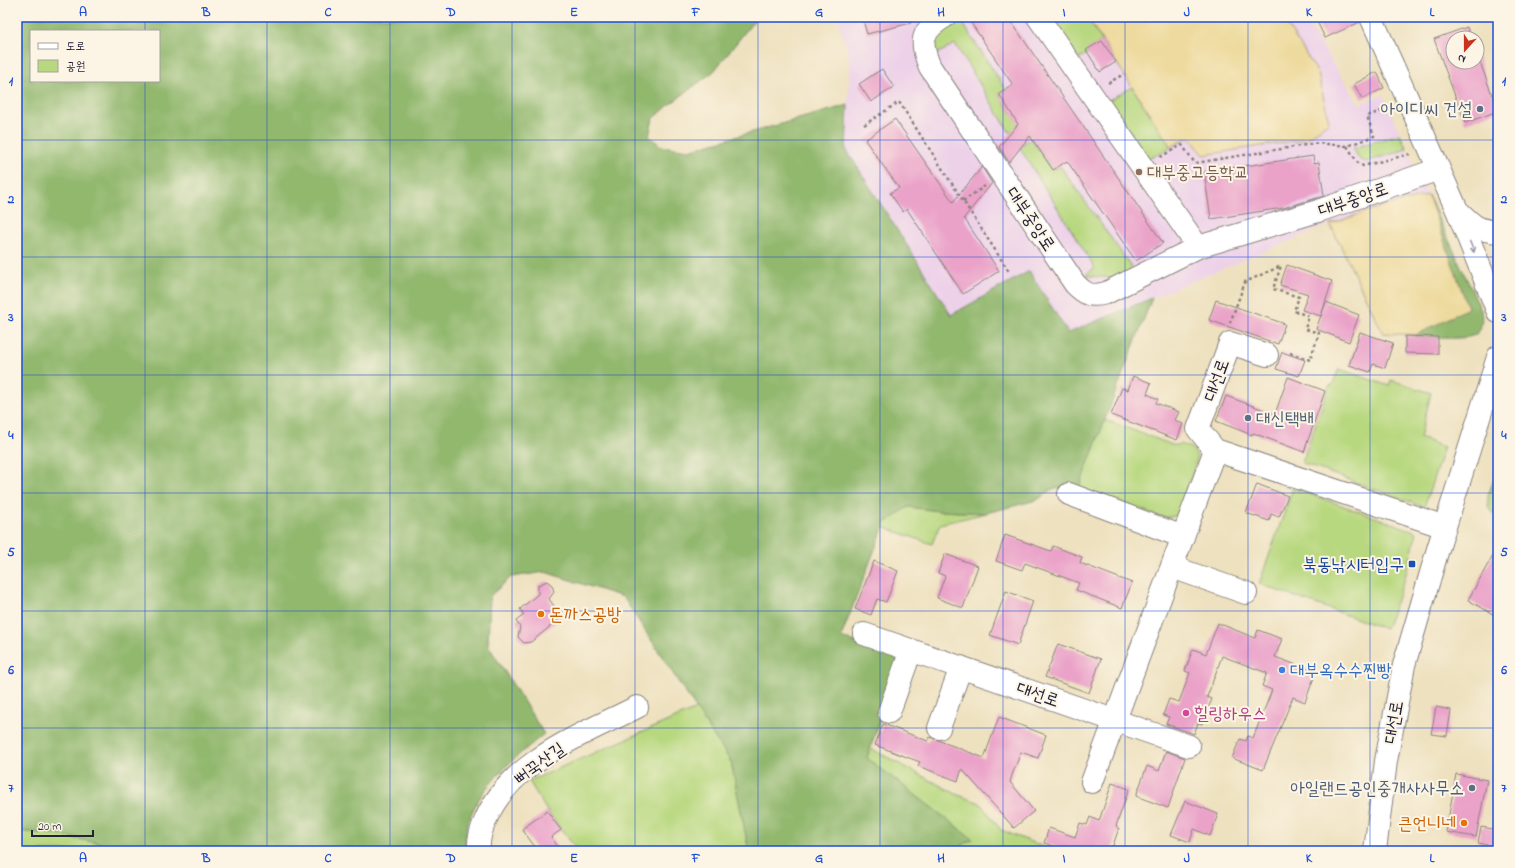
<svg xmlns="http://www.w3.org/2000/svg" width="1515" height="868" viewBox="0 0 1515 868" font-family="'Indie Flower','Poor Story',sans-serif">
  <rect width="100%" height="100%" fill="#fcf5e5"/>
  <filter id="ink" filterUnits="userSpaceOnUse"><feTurbulence type="fractalNoise" baseFrequency=".025" numOctaves="2"/><feDisplacementMap in="SourceGraphic" scale="8" xChannelSelector="R" yChannelSelector="G"/><feConvolveMatrix kernelMatrix="1 2 1 2 8 2 1 2 1" color-interpolation-filters="sRGB"/></filter>
  <filter id="wash" filterUnits="userSpaceOnUse"><feTurbulence type="fractalNoise" baseFrequency=".012" numOctaves="4" result="noise"/><feDisplacementMap in="SourceGraphic" scale="16" xChannelSelector="R" yChannelSelector="G"/><feGaussianBlur stdDeviation="0.9" result="paint"/><feColorMatrix in="noise" values="0 0 0 0 0 0 0 0 0 0 0 0 0 0 0 0 0 1.4 0 .05"/><feComposite in="paint" operator="in"/></filter>
  <g filter="url(#wash)">
    <rect width="100%" height="100%" fill="#eee1bf"/>
    <path fill="#edd1e9" d="M 838,17 L 1303,17 L 1359,104 L 1383,95 L 1428,195 L 1468,308 L 1416,335 L 1383,333 L 1330,224 L 1068,333 L 1029,271 L 951,315 L 846,149 L 850,63 Z"/>
    <path fill="#b8d87f" stroke="#6d7d5d" d="M 1047,17 L 1087,17 L 1102,41 L 1087,50 L 1088,53 L 1079,59 Z
      M 960,19 L 1006,90 L 999,94 L 1011,113 L 1027,120 L 1010,133 L 955,44 L 932,57 L 930,44 L 937,32 Z
      M 1132,87 L 1171,147 L 1149,159 L 1109,102 L 1109,100 Z
      M 1400,134 L 1407,149 L 1366,162 L 1360,160 L 1353,148 Z
      M 1031,139 L 1053,170 L 1060,166 L 1135,272 C 1116,278 1105,279 1085,275 L 1095,268 L 1020,148 L 1024,144 Z
      M 1339,369 L 1389,386 L 1391,380 L 1431,393 L 1420,438 L 1444,447 L 1424,507 L 1302,463 L 1329,386 L 1332,385 Z
      M 1105,420 L 1173,445 L 1177,445 L 1180,444 C 1192,448 1198,449 1196,464 L 1178,513 L 1175,516 L 1164,518 L 1079,487 Z
      M 1498,471 L 1498,517 C 1478,507 1492,486 1498,471 Z
      M 1293,488 L 1417,532 L 1404,581 L 1386,629 L 1259,584 Z
      M 908,507 L 940,511 L 986,513 L 940,524 L 932,544 L 883,527 L 885,523 Z
      M 696,709 L 731,762 L 749,851 L 578,851 L 547,811 L 529,781 Z
      M 870,748 L 958,795 L 980,803 L 1001,830 L 1051,850 L 953,851 L 972,839 L 867,758 Z
      M 17,831 L 51,834 L 142,851 L 17,851 Z"/>
    <path fill="#92b86e" stroke="#5a6d54" fill-rule="evenodd" d="M 17,17 L 757,17 L 714,71 L 669,105 L 653,119 L 649,136 L 661,146 L 689,150 L 848,105 L 846,149 L 951,315 L 1029,271 L 1068,333 L 1152,298 L 1079,487 L 1052,489 L 1037,500 L 986,513 L 940,511 L 908,507 L 885,523 L 841,637 L 894,655 L 899,663 L 867,758 L 973,839 L 953,851 L 749,851 L 731,762 L 623,597 L 545,572 L 511,577 L 490,596 L 488,645 L 544,734 C 513,759 470,793 466,835 C 465,840 466,846 466,851 L 142,851 L 51,834 L 17,831 ZM 31,31 L 159,31 L 159,81 L 31,81 Z
      M 1428,195 L 1481,310 C 1482,317 1483,328 1476,334 C 1468,341 1429,337 1416,337 L 1416,335 L 1468,308 Z"/>
    <path fill="#eeda9e" stroke="#887e6c" d="M 1087,17 L 1282,17 L 1318,73 L 1329,122 L 1306,139 L 1204,155 L 1189,137 L 1171,147 Z
      M 1428,195 L 1468,308 L 1416,335 L 1383,333 L 1330,224 L 1380,207 Z"/>
    <g id="blocks">
      <path fill="#eaa2c9" d="M 862,17 L 910,17 L 911,23 L 867,34 Z
        M 967,17 L 1008,17 L 1163,243 L 1136,261 L 1067,161 L 1053,170 L 1030,136 L 1009,162 L 999,147 L 1018,124 L 999,94 L 1013,85 Z
        M 1315,17 L 1359,17 L 1360,22 L 1325,38 Z
        M 1467,27 L 1471,38 L 1453,38 L 1453,62 L 1477,62 L 1477,54 L 1498,111 L 1465,123 L 1434,39 Z
        M 1102,41 L 1116,62 L 1100,72 L 1086,50 Z
        M 882,69 L 894,87 L 871,102 L 859,84 Z
        M 1377,72 L 1384,88 L 1362,99 L 1354,84 Z
        M 895,119 L 953,202 L 982,167 L 992,183 L 964,218 L 999,271 L 963,294 L 907,209 L 903,212 L 890,193 L 899,188 L 865,140 Z
        M 1313,156 L 1314,163 L 1319,162 L 1324,196 L 1283,208 L 1211,219 L 1204,172 Z
        M 1287,265 L 1332,281 L 1321,316 L 1302,310 L 1308,294 L 1280,285 Z
        M 1216,300 L 1285,324 L 1278,344 L 1209,320 Z
        M 1326,302 L 1359,315 L 1349,342 L 1316,329 Z
        M 1360,332 L 1393,343 L 1385,368 L 1373,364 L 1370,372 L 1349,365 Z
        M 1405,336 L 1438,337 L 1438,354 L 1405,353 Z
        M 1282,352 L 1305,360 L 1299,376 L 1276,369 Z
        M 1133,376 L 1151,383 L 1147,394 L 1158,399 L 1156,403 L 1179,412 L 1175,420 L 1183,424 L 1177,440 L 1111,415 L 1122,388 L 1128,390 Z
        M 1288,377 L 1325,391 L 1304,452 L 1253,433 L 1252,435 L 1216,421 L 1226,396 L 1275,414 Z
        M 1257,484 L 1288,496 L 1279,517 L 1271,514 L 1269,521 L 1246,513 Z
        M 1005,535 L 1051,551 L 1053,546 L 1082,557 L 1080,563 L 1132,583 L 1122,608 L 1076,590 L 1079,583 L 1025,563 L 1022,570 L 996,561 Z
        M 1498,546 L 1498,617 L 1468,600 Z
        M 945,554 L 978,566 L 963,608 L 937,598 L 945,576 L 938,573 Z
        M 874,561 L 898,571 L 886,602 L 877,599 L 871,615 L 855,609 Z
        M 547,581 L 552,585 L 554,592 L 549,599 L 562,617 L 531,642 L 524,643 L 518,637 L 520,627 L 516,621 L 524,615 L 520,609 L 538,594 L 538,585 Z
        M 1006,591 L 1033,601 L 1018,645 L 990,635 Z
        M 1218,623 L 1255,638 L 1258,630 L 1282,639 L 1275,657 L 1316,672 L 1305,702 L 1293,697 L 1263,770 L 1232,758 L 1240,739 L 1246,741 L 1248,736 L 1253,738 L 1272,690 L 1262,686 L 1267,673 L 1222,656 L 1207,697 L 1212,699 L 1202,724 L 1198,723 L 1194,734 L 1166,724 L 1169,717 L 1163,715 L 1169,699 L 1179,702 L 1190,673 L 1185,671 L 1193,649 L 1206,654 Z
        M 1058,644 L 1101,659 L 1089,693 L 1045,677 Z
        M 1436,707 L 1451,710 L 1447,736 L 1431,734 Z
        M 999,717 L 1046,735 L 1038,758 L 1021,752 L 1012,775 L 1010,782 L 1034,811 L 1014,828 L 962,769 L 958,781 L 918,766 L 920,762 L 875,745 L 883,724 L 928,741 L 930,737 L 984,758 Z
        M 1166,751 L 1185,758 L 1168,808 L 1136,796 L 1147,766 L 1159,771 Z
        M 1456,774 L 1487,780 L 1476,837 L 1446,832 Z
        M 1112,783 L 1129,789 L 1116,826 L 1119,828 L 1111,851 L 1068,851 L 1044,843 L 1049,828 L 1075,837 L 1080,823 L 1087,825 L 1090,817 L 1099,821 Z
        M 1185,801 L 1218,814 L 1210,836 L 1194,829 L 1190,842 L 1171,835 Z
        M 547,811 L 561,830 L 551,837 L 561,851 L 538,851 L 522,829 Z
        M 1481,827 L 1498,830 L 1498,847 L 1478,843 Z"/>
    </g>
  </g>
  <g filter="url(#ink)">
    <use href="#blocks" fill-opacity="0" stroke="#88827d" stroke-width="1"/>
    <g fill="none" stroke-linecap="round" stroke-linejoin="round">
      <defs>
        <path id="minor" d="M 944,17 C 921,31 919,42 930,67 L 1075,284 C 1086,295 1091,297 1106,293 L 1198,247 L 1318,211 L 1439,169
          M 1038,17 L 1198,247
          M 1371,17 L 1457,210 L 1498,312
          M 1458,211 C 1474,226 1476,230 1498,232
          M 1267,355 L 1230,343 L 1198,429 L 1215,450 L 1445,527
          M 1069,494 L 1183,537
          M 1172,567 L 1246,593
          M 864,634 L 1189,746
          M 889,712 L 911,650
          M 939,728 L 961,667
          M 1092,782 L 1215,450
          M 479,851 C 478,840 481,829 486,819 C 511,760 584,734 637,707
          M 1375,851 L 1386,761 L 1404,665 L 1438,549 L 1498,357"/>
      </defs>
      <use href="#minor" stroke="#88827d" stroke-width="24"/>
      <path stroke="#88827d" stroke-width="2.5" stroke-dasharray="3 3" stroke-linecap="butt" d="M 1108,83 L 1124,74
        M 864,125 L 899,102 L 1010,273
        M 1347,146 L 1358,163 L 1363,166 L 1410,154
        M 1160,157 L 1182,145 L 1195,163 L 1318,143 L 1347,146 L 1374,136 L 1367,116 L 1390,108
        M 963,201 L 985,186
        M 1230,323 L 1245,282 L 1281,266 L 1273,289 L 1299,297 L 1294,311 L 1309,316 L 1305,329 L 1319,333 L 1310,360 L 1288,352"/>
      <use href="#minor" stroke="#fff" stroke-width="22"/>
    </g>
    <defs><path id="oneway-shaft" d="M-6 0H5M1.5-3L5.5 0L1.5 3" fill="none" stroke-width="1.6" stroke-linecap="round" stroke-linejoin="round"/></defs>
    <use stroke="#9c9ca7" href="#oneway-shaft" transform="translate(1472 247) rotate(68)"/>
  </g>
  <path fill="none" stroke="#1d4ed8" stroke-width="1" stroke-opacity="0.55" d="M 145,17 L 145,31M 267,17 L 267,851M 390,17 L 390,851M 512,17 L 512,851M 635,17 L 635,851M 758,17 L 758,851M 880,17 L 880,851M 1003,17 L 1003,851M 1125,17 L 1125,851M 1248,17 L 1248,851M 1370,17 L 1370,851M 145,81 L 145,851M 17,140 L 1498,140M 17,257 L 1498,257M 17,375 L 1498,375M 17,493 L 1498,493M 17,611 L 1498,611M 17,728 L 1498,728"/>
  <g fill="#5c6f8a" stroke="#fcf5e5" stroke-width="1.5">
    <circle cx="1480" cy="109" r="4"/>
    <circle cx="1248" cy="418" r="4"/>
    <circle cx="1472" cy="788" r="4"/>
  </g>
  <circle fill="#8d6e63" stroke="#fcf5e5" stroke-width="1.5" cx="1139" cy="172" r="4"/>
  <rect fill="#1a4fb4" stroke="#fcf5e5" stroke-width="1.5" x="1408" y="560" width="8" height="8" rx="2"/>
  <g fill="#e8710a" stroke="#fcf5e5" stroke-width="1.5">
    <circle cx="541" cy="614" r="4"/>
    <circle cx="1464" cy="823" r="4"/>
  </g>
  <circle fill="#3f7fe0" stroke="#fcf5e5" stroke-width="1.5" cx="1282" cy="670" r="4"/>
  <circle fill="#d1479c" stroke="#fcf5e5" stroke-width="1.5" cx="1186" cy="713" r="4"/>
  <g text-anchor="middle" stroke-width="4" stroke-linejoin="round" paint-order="stroke">
    <g font-size="18" fill="#4e5e75" stroke="#fcf5e5" text-anchor="end">
      <text x="1472" y="115">아이디씨 건설</text>
      <text x="1256" y="424" text-anchor="start">대신택배</text>
      <text x="1464" y="794">아일랜드공인중개사사무소</text>
    </g>
    <g font-size="18" fill="#785e54" stroke="#fcf5e5" text-anchor="start">
      <text x="1147" y="178">대부중고등학교</text>
    </g>
    <g font-size="18" fill="#22223b" stroke="#fcf5e5">
      <text transform="translate(1353 199) rotate(-19)" y="6">대부중앙로</text>
      <text transform="translate(1031 219) rotate(56)" y="6">대부중앙로</text>
      <text transform="translate(1216 380) rotate(-70)" y="6">대선로</text>
      <text transform="translate(1038 694) rotate(19)" y="6">대선로</text>
      <text transform="translate(1393 722) rotate(-80)" y="6">대선로</text>
      <text transform="translate(539 763) rotate(-35)" y="6">뻐꾹산길</text>
    </g>
    <g font-size="18" fill="#164399" stroke="#fcf5e5" text-anchor="end">
      <text x="1404" y="570">북동낚시터입구</text>
    </g>
    <g font-size="18" fill="#c56008" stroke="#fcf5e5" text-anchor="start">
      <text x="549" y="620">돈까스공방</text>
      <text x="1456" y="829" text-anchor="end">큰언니네</text>
    </g>
    <g font-size="18" fill="#366cbe" stroke="#fcf5e5" text-anchor="start">
      <text x="1290" y="676">대부옥수수찐빵</text>
    </g>
    <g font-size="18" fill="#b23c85" stroke="#fcf5e5" text-anchor="start">
      <text x="1194" y="719">힐링하우스</text>
    </g>
  </g>
  <rect width="1515" height="868" fill="none" stroke="#fcf5e5" stroke-width="44"/>
  <rect x="30" y="30" width="130" height="52" fill="#fcf5e5" stroke="#a5a1a1"/>
  <rect x="38" y="43" width="20" height="6" fill="#ffffff" stroke="#a5a1a1"/>
  <text x="66" y="50" font-size="12" fill="#22223b">도로</text>
  <rect x="38" y="60" width="20" height="12" fill="#b8d87f" stroke="#a5a1a1"/>
  <text x="66" y="70" font-size="12" fill="#22223b">공원</text>
  <g transform="translate(1465 50) rotate(201)"><circle r="19" fill="#fcf5e5" stroke="#a5a1a1"/>
  <path d="M0-3L7 15L0 10L-7 15Z" fill="#c8321e"/>
  <text y="-6" font-size="11" font-weight="bold" text-anchor="middle" fill="#22223b">N</text>
  </g>
  <path d="M32 830v6h61v-6" fill="none" stroke="#22223b" stroke-width="2"/>
  <text x="38" y="830" font-size="12" fill="#22223b" stroke="#fcf5e5" stroke-width="3" paint-order="stroke">20 m</text>
  <rect x="22" y="22" width="1471" height="824" fill="none" stroke="#1d4ed8" stroke-width="1.5"/>
  <g font-size="13" text-anchor="middle" font-weight="bold" fill="#1d4ed8">
    <text x="83" y="16">A</text>
    <text x="206" y="16">B</text>
    <text x="328" y="16">C</text>
    <text x="451" y="16">D</text>
    <text x="574" y="16">E</text>
    <text x="696" y="16">F</text>
    <text x="819" y="16">G</text>
    <text x="941" y="16">H</text>
    <text x="1064" y="16">I</text>
    <text x="1187" y="16">J</text>
    <text x="1309" y="16">K</text>
    <text x="1432" y="16">L</text>
    <text x="11" y="85">1</text>
    <text x="1504" y="85">1</text>
    <text x="11" y="203">2</text>
    <text x="1504" y="203">2</text>
    <text x="11" y="321">3</text>
    <text x="1504" y="321">3</text>
    <text x="11" y="439">4</text>
    <text x="1504" y="439">4</text>
    <text x="11" y="556">5</text>
    <text x="1504" y="556">5</text>
    <text x="11" y="674">6</text>
    <text x="1504" y="674">6</text>
    <text x="11" y="792">7</text>
    <text x="1504" y="792">7</text>
    <text x="83" y="862">A</text>
    <text x="206" y="862">B</text>
    <text x="328" y="862">C</text>
    <text x="451" y="862">D</text>
    <text x="574" y="862">E</text>
    <text x="696" y="862">F</text>
    <text x="819" y="862">G</text>
    <text x="941" y="862">H</text>
    <text x="1064" y="862">I</text>
    <text x="1187" y="862">J</text>
    <text x="1309" y="862">K</text>
    <text x="1432" y="862">L</text>
  </g>
</svg>
